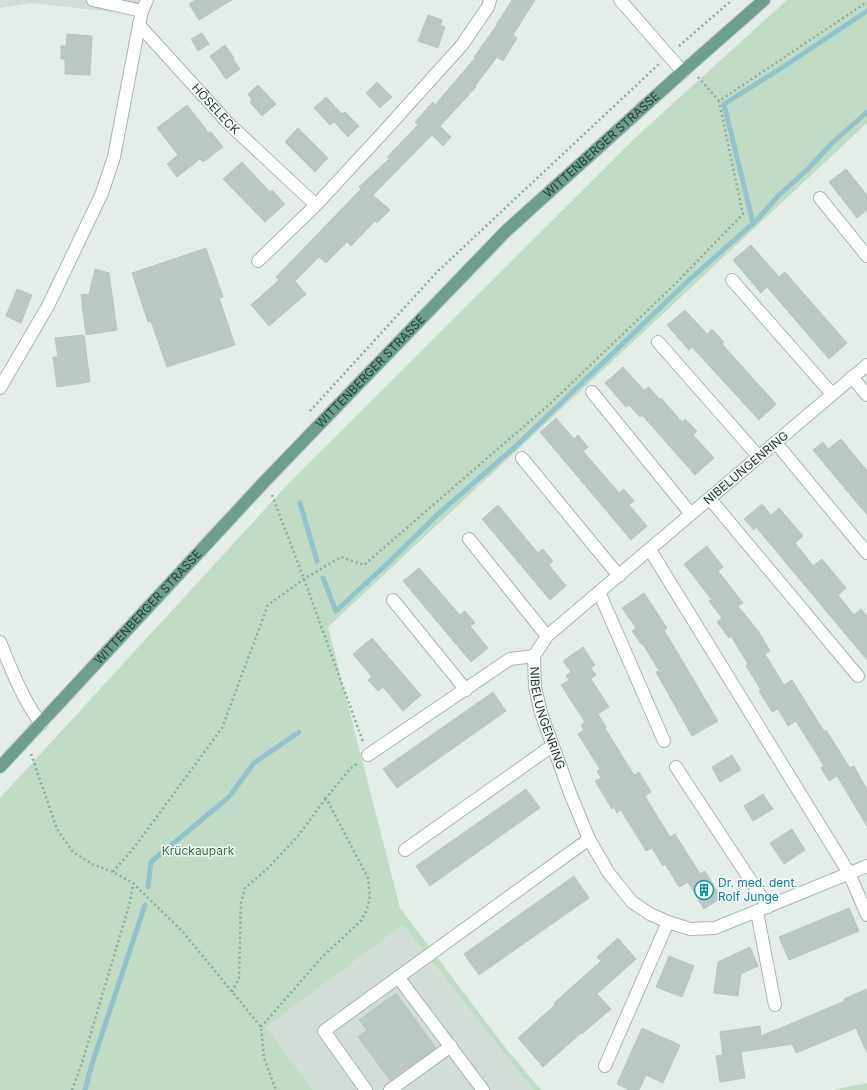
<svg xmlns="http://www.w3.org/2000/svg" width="867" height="1090" viewBox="0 0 867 1090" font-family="Inter,sans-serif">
  <rect width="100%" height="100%" fill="#e5ede9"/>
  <path fill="#d3ddd8" d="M 0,0 L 139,0 L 133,14 L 31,3 L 0,8 Z
    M 403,925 L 533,1090 L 313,1090 L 266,1027 Z"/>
  <path fill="#c0dcc7" d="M 787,0 L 867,0 L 867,123 L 328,627 L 400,908 L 504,1046 L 541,1090 L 533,1090 L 403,925 L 266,1027 L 313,1090 L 0,1090 L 0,798 L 288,484 L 636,137 Z
    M 867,1083 L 867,1090 L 832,1090 Z"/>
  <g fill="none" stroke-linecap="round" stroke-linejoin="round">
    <path stroke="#93c4cc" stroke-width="5" d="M 753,223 L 724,104 L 780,69 L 867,11
      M 300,503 L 317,561
      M 323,578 L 336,611 L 390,561 L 438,514 L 516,446 L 689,280 L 757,220 L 779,195 L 808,169 L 832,143 L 867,112
      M 148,887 L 151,862 L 229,797 L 254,763 L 299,732
      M 85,1090 L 92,1064 L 145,905"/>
  </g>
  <path fill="#bbc7c2" stroke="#b8c6c0" d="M 196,0 L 232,0 L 199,20 L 189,4 Z
    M 512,0 L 535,0 L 513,35 L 517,38 L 503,61 L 497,57 L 475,86 L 476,87 L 440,126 L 451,137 L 443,146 L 432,135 L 373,195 L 390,210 L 377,223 L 375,221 L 351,246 L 347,242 L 326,263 L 319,257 L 295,281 L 306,294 L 269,326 L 251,305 L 279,280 L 276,277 L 361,189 L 359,187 L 389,159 L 387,157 L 418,125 L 415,122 L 433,102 L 435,105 L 475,58 L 474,57 L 497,25 L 496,25 Z
    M 428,15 L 442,20 L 440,25 L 445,27 L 438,48 L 418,41 Z
    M 202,33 L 209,44 L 198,51 L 191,39 Z
    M 67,34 L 92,36 L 90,75 L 65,74 L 65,59 L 61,59 L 61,46 L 66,46 Z
    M 225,45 L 234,58 L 233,59 L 240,69 L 226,79 L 210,56 Z
    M 377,82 L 392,97 L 380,108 L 366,93 Z
    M 258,85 L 276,104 L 262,116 L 250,102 L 252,100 L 248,94 Z
    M 326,97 L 342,114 L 345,112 L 359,126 L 348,137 L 334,122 L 330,125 L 314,108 Z
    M 187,105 L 209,133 L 211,132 L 223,147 L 203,162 L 200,159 L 177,177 L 167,164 L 178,155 L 157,128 Z
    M 298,128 L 328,158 L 315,172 L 285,142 Z
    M 242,162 L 270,192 L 272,190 L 285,204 L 265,222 L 223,179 Z
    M 846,169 L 867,195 L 867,210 L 857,218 L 829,182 Z
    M 751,245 L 779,277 L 785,272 L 847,343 L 829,359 L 767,287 L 761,293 L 733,260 Z
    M 206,248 L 223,297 L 219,298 L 235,345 L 167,367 L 151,321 L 148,322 L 132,273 Z
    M 95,269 L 109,273 L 117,330 L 86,335 L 81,295 L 89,294 Z
    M 17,289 L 32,295 L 21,323 L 6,316 Z
    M 685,310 L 707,334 L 712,329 L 724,342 L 722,344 L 776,404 L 759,420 L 692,347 L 689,350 L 667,325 Z
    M 84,335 L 90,382 L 57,387 L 53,357 L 58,357 L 55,338 Z
    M 623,367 L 644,390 L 649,387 L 660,400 L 661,398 L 682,422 L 685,419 L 697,431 L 693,435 L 714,458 L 695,475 L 642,415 L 640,417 L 629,405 L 626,407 L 605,383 Z
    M 556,418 L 574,439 L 578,435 L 588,447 L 583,451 L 619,493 L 624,489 L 634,501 L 629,505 L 647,526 L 631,540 L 540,432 Z
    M 841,439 L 867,471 L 867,515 L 813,450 L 823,442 L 828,449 Z
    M 762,504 L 771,515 L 779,508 L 803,536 L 795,543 L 804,554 L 813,566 L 822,559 L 846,588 L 838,595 L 854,615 L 861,609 L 867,616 L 867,660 L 756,527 L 754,530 L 744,519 Z
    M 498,505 L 538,553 L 543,549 L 553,561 L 549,565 L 566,586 L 550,600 L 482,519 Z
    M 707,546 L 723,567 L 718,571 L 743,603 L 738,606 L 759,632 L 770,651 L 765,654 L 784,685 L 792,680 L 824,731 L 826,730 L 850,768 L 854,766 L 867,790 L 867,826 L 837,776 L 829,781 L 821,768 L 824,766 L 796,721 L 788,726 L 778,709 L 772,712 L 759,691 L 761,690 L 746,666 L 748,664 L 731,636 L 729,638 L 717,622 L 722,618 L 709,601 L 712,600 L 684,564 Z
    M 419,568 L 460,615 L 465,611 L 475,623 L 470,626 L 488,648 L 471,662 L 403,581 Z
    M 644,593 L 667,628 L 664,630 L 718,721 L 692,736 L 656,672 L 659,671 L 643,644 L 642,645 L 632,631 L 636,628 L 622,608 Z
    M 372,638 L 421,695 L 403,711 L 383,687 L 378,691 L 368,680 L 372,677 L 353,654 Z
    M 583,647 L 595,665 L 591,668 L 596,675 L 591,679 L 609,707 L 598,714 L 606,727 L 605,728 L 634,775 L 639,772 L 651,792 L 645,796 L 670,837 L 675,834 L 700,874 L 705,871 L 721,898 L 704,909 L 688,882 L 679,887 L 665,864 L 663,866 L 652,848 L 646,851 L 621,810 L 617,813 L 614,807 L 612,809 L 595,781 L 601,778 L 597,771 L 600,769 L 578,734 L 584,730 L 581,725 L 585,722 L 561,685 L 569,680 L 566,676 L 571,672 L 563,661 Z
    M 493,692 L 506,711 L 397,788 L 383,769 Z
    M 732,755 L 741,770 L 720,782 L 712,767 Z
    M 526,789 L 540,808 L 430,886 L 416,866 Z
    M 763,794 L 773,809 L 753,821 L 744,806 Z
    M 792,829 L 805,850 L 784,864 L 770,843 Z
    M 574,876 L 589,898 L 479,975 L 464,954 Z
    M 849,908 L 859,931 L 789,960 L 779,937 Z
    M 618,938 L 636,959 L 597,994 L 611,1009 L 582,1034 L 581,1033 L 543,1067 L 518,1038 L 556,1004 L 554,1003 L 601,961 L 597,957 Z
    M 750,947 L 758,966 L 741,974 L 738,996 L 714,993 L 718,962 Z
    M 669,956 L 694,966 L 682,997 L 656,987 Z
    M 867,989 L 867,1053 L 856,1028 L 796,1053 L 792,1044 L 741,1052 L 745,1078 L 720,1082 L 716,1056 L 723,1055 L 720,1032 L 760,1026 L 761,1036 L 845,1001 L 844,999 Z
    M 396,993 L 436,1048 L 390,1080 L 358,1037 L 367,1030 L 359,1020 Z
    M 642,1028 L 680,1045 L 663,1083 L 646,1075 L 639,1090 L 629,1090 L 617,1084 Z"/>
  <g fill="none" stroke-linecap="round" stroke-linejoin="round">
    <defs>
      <g id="minor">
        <path d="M 93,0 L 142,11"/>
        <path id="s1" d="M 147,0 L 142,11 L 139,25 L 228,123 L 316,205"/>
        <path d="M 620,0 L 683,72"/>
        <path d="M 820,198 L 867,256"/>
        <path d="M 258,261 L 316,205 L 379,137 L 462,45 L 488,7 L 490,0"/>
        <path d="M 732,280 L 832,394"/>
        <path d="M 658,342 L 759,457"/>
        <path id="s2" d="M 867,365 L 547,636 L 534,656 L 535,687 L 541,713 L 570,793 L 589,839 L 608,872 L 632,902 L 650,914 L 668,922 L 690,929 L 715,928 L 867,866"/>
        <path d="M 852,377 L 867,395"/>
        <path d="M 0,388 L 48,306 L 102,193 L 114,157 L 139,25"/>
        <path d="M 592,392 L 691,514"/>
        <path d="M 776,443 L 867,553"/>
        <path d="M 522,458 L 619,576"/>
        <path d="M 710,499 L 858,676"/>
        <path d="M 469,539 L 547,636"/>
        <path d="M 650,550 L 849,873 L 867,915"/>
        <path d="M 599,592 L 664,741"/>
        <path d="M 393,600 L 466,690"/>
        <path d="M 0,642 C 12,671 22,698 41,724"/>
        <path d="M 368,755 L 510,659 L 534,656"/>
        <path d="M 676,767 L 768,907"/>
        <path d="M 405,850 L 552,746"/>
        <path d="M 757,912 L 775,1005"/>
        <path d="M 398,977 L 483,1090"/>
        <path d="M 605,1066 L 668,922"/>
        <path d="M 366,1090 L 324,1031 L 589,839"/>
        <path d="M 390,1090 L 451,1046"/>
      </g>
      <g id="major">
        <path id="s3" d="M 0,767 L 266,480 L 506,231 L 689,66 L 764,0"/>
      </g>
    </defs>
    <use href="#minor" stroke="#a8b5b0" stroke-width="14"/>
    <use href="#major" stroke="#c2c9c7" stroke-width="14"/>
    <path stroke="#89ada1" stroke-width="2.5" stroke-dasharray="2 3" stroke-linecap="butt" d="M 679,46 L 732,0
      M 698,77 L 719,101 L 867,2
      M 310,411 L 437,272 L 659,64
      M 272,495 L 304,579 L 363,742
      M 31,754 L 57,829 L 73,852 L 92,864 L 113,872 L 133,883 L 183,932 L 261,1027 L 264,1058 L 276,1090
      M 113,872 L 136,845 L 222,728 L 268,605 L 304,579 L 341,557 L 364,565 L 552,402 L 673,286 L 743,214 L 719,101
      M 232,992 L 239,978 L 241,903 L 245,888 L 267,869 L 298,836 L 326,798
      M 261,1027 L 322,957 L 361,921 L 367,909 L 370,896 L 368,878 L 326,798 L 350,769 L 358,763
      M 72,1090 L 82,1063 L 130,902 L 133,884"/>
    <use href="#minor" stroke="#fff" stroke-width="12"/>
    <use href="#major" stroke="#6e9e90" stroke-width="12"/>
  </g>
  <defs>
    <symbol id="building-ring" viewBox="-11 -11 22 22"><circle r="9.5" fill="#f5f9f7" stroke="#0f9aa8" stroke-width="1.5"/><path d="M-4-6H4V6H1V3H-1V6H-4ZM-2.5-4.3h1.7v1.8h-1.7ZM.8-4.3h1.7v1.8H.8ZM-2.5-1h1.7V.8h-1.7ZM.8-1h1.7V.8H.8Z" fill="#0f9aa8"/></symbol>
  </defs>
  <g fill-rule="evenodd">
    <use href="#building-ring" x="693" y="879" width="22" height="22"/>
  </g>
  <g text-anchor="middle" stroke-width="3" stroke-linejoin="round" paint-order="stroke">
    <g font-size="12" fill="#263d36" stroke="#f5f9f7">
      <text dy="4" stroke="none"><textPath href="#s1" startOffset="140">HÖSELECK</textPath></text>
      <text dy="4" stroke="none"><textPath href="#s3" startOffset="866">WITTENBERGER STRASSE</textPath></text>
      <text dy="4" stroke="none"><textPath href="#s3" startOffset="542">WITTENBERGER STRASSE</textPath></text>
      <text transform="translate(746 468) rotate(-40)" y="4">NIBELUNGENRING</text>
      <text dy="4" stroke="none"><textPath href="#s3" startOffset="218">WITTENBERGER STRASSE</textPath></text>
      <text dy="4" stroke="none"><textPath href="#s2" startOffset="507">NIBELUNGENRING</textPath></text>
    </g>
    <g font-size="12" fill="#34704a" stroke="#f5f9f7">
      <text x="198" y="855">Krückaupark</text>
    </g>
    <g font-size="12" fill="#0d838f" stroke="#f5f9f7" text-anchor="start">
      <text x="718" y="887">Dr. med. dent.<tspan x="718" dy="14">Rolf Junge</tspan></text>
    </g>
  </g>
</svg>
